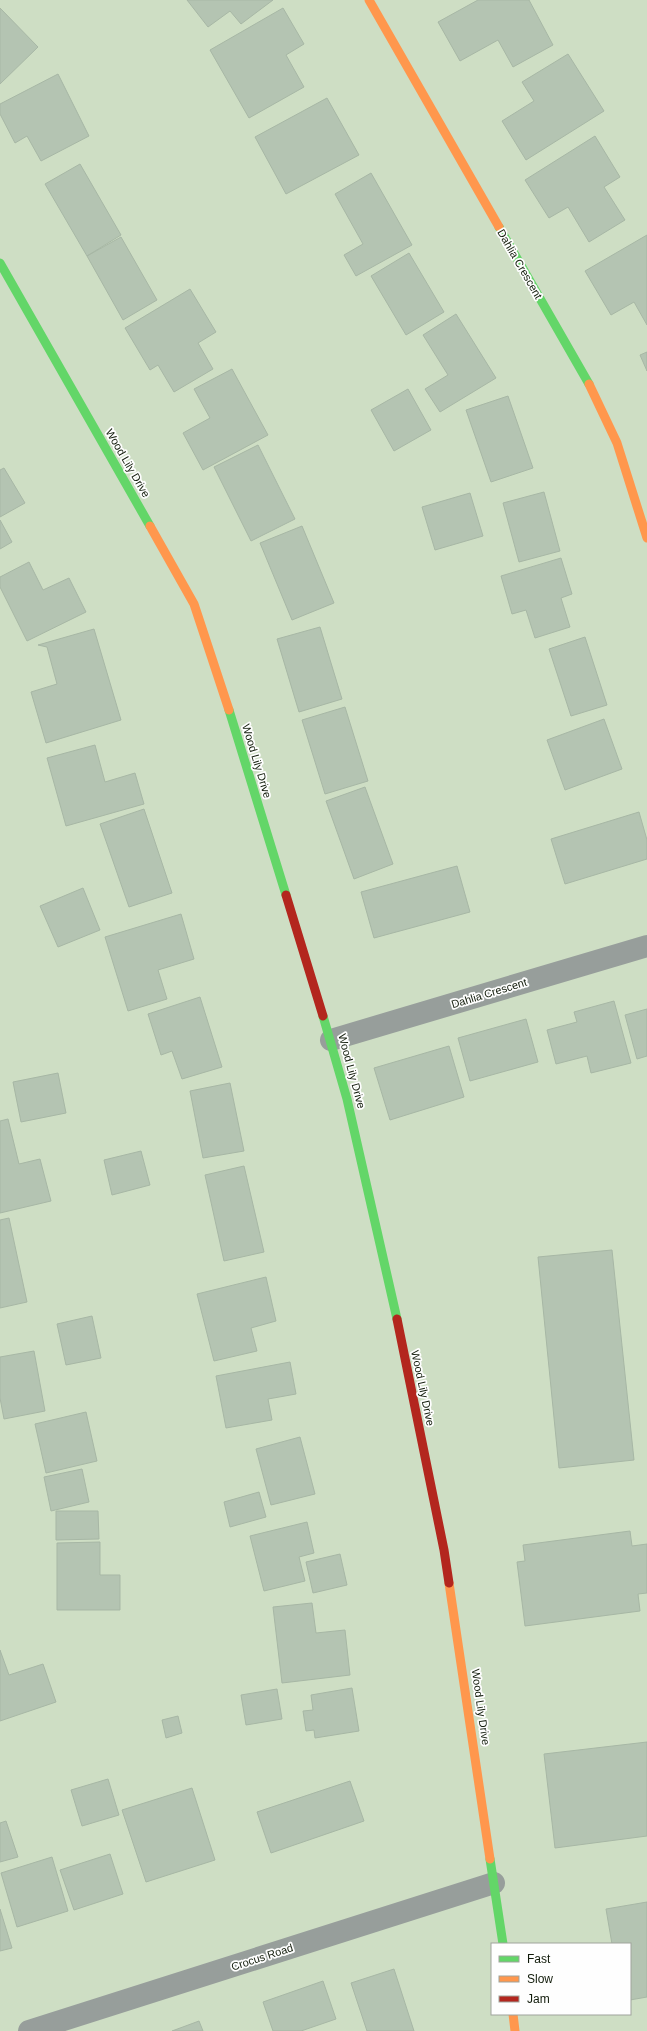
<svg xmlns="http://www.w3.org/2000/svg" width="647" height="2031" viewBox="0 0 647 2031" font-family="Helvetica,sans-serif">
  <rect width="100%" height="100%" fill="#cedec4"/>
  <path fill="#b4c4b2" stroke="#a7b7a5" d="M 187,0 L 273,0 L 241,24 L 230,11 L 208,27 Z
    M 478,0 L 529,0 L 553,45 L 513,67 L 498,40 L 460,61 L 438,22 Z
    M 0,8 L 38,47 L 0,84 Z
    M 283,8 L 304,44 L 286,55 L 304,87 L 249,118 L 210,50 Z
    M 568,54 L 604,111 L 526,160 L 502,121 L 534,101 L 522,82 Z
    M 58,74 L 89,136 L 41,161 L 27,136 L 15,143 L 0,114 L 0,104 Z
    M 327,98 L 359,155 L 286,194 L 255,137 Z
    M 595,136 L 620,177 L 604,187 L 625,220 L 589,242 L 568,207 L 549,218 L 525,180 Z
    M 80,164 L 121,235 L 87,256 L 45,184 Z
    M 371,173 L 412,245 L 356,276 L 344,255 L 363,244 L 335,194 Z
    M 647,235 L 647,325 L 634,302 L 611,315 L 585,271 Z
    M 121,237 L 157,300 L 123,320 L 87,256 Z
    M 409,253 L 444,312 L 406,335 L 371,276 Z
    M 190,289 L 216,332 L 198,343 L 213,369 L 174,392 L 158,365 L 150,370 L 125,328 Z
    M 456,314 L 496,378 L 440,412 L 425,389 L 448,375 L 423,335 Z
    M 647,352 L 647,371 L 640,355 Z
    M 232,369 L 268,435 L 203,470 L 183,433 L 210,418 L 194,389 Z
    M 408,389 L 431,430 L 394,451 L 371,410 Z
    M 508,396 L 533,468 L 491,482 L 466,410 Z
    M 258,445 L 295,519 L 251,541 L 214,467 Z
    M 4,468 L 25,503 L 0,517 L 0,470 Z
    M 544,492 L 560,551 L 519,562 L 503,503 Z
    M 470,493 L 483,536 L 435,550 L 422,507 Z
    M 0,520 L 12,542 L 0,549 Z
    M 302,526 L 334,603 L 292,620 L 260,543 Z
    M 561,558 L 572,594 L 561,598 L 570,627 L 535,638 L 526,610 L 512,614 L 501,576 Z
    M 29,562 L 43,590 L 69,578 L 86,612 L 27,641 L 0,587 L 0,577 Z
    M 320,627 L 342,699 L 299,712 L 277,639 Z
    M 94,629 L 121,720 L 46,743 L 31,692 L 57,684 L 47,647 L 38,645 Z
    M 585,637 L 607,705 L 571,716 L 549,649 Z
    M 345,707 L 368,781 L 325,794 L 302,720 Z
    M 604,719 L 622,769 L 565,790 L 547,740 Z
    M 95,745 L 105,782 L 135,773 L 144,804 L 66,826 L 47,758 Z
    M 365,787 L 393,864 L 354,879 L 326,801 Z
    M 144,809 L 172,893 L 129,907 L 100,824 Z
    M 639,812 L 647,840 L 647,859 L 565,884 L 551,839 Z
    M 457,866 L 470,912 L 374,938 L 361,892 Z
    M 83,888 L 100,930 L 58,947 L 40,906 Z
    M 181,914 L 194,959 L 158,970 L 167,999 L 128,1011 L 105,937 Z
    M 200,997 L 222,1067 L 182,1079 L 172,1051 L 161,1055 L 148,1014 Z
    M 614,1001 L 631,1063 L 591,1073 L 587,1056 L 556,1064 L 547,1030 L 577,1022 L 574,1012 Z
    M 647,1009 L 647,1056 L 637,1059 L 625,1015 Z
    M 526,1019 L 538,1062 L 470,1081 L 458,1038 Z
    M 449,1046 L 464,1097 L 390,1120 L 374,1068 Z
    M 58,1073 L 66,1113 L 21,1122 L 13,1082 Z
    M 230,1083 L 244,1151 L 203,1158 L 190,1091 Z
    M 8,1119 L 19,1164 L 40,1159 L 51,1201 L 0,1213 L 0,1121 Z
    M 141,1151 L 150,1185 L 112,1195 L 104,1160 Z
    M 244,1166 L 264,1252 L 224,1261 L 205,1175 Z
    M 9,1218 L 27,1302 L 0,1308 L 0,1220 Z
    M 612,1250 L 634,1460 L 559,1468 L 538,1257 Z
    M 266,1277 L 276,1321 L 251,1328 L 257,1351 L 214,1361 L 197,1294 Z
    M 92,1316 L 101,1358 L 66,1365 L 57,1324 Z
    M 34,1351 L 45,1411 L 4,1419 L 0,1398 L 0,1357 Z
    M 290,1362 L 296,1394 L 268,1399 L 272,1420 L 226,1428 L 216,1376 Z
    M 86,1412 L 97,1461 L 46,1473 L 35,1424 Z
    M 300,1437 L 315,1494 L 271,1505 L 256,1449 Z
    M 82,1469 L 89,1502 L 51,1511 L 44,1477 Z
    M 259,1492 L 266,1517 L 230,1527 L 224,1502 Z
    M 56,1511 L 98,1511 L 99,1539 L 56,1540 Z
    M 307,1522 L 314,1553 L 299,1557 L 305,1581 L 264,1591 L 250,1536 Z
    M 630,1531 L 632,1546 L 647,1544 L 647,1593 L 638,1594 L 640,1611 L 525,1626 L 517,1562 L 525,1561 L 523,1545 Z
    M 100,1542 L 100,1575 L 120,1575 L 120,1610 L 57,1610 L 57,1543 Z
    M 340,1554 L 347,1585 L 313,1593 L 306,1562 Z
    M 312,1603 L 316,1633 L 345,1630 L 350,1675 L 282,1683 L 273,1607 Z
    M 0,1650 L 9,1675 L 43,1664 L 56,1702 L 0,1721 Z
    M 352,1688 L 359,1731 L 315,1738 L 314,1730 L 306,1731 L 303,1711 L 313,1710 L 311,1695 Z
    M 277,1689 L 282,1719 L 246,1725 L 241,1695 Z
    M 178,1716 L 182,1733 L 166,1738 L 162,1720 Z
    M 647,1742 L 647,1836 L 555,1848 L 544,1754 Z
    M 108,1779 L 119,1815 L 82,1826 L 71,1790 Z
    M 350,1781 L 364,1821 L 271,1853 L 257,1812 Z
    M 192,1788 L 215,1860 L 146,1882 L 122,1810 Z
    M 6,1821 L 18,1857 L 0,1862 L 0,1823 Z
    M 110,1854 L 123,1894 L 74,1910 L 60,1870 Z
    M 52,1857 L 68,1911 L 17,1927 L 1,1873 Z
    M 647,1902 L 647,1997 L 630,2000 L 630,1944 L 612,1944 L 606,1909 Z
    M 0,1909 L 12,1948 L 0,1951 Z
    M 394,1969 L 414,2031 L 367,2031 L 351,1983 Z
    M 323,1981 L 336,2019 L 301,2031 L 273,2031 L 263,2002 Z
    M 199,2021 L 203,2031 L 172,2031 Z"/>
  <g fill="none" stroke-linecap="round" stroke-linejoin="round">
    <path stroke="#979e9b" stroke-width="22" d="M 331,1040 L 647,946
      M 29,2031 L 494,1883"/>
    <path stroke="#63d668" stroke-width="9" d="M 499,227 L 589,384
      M 0,263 L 150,526
      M 229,710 L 286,895
      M 323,1016 L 347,1099 L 397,1319
      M 490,1859 L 503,1944"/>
    <path stroke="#ff974d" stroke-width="9" d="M 369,0 L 499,227
      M 589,384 L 617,443 L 647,538
      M 150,526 L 194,604 L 229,710
      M 449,1583 L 490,1859
      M 513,2014 L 515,2031"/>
    <path stroke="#b3261e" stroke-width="9" d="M 286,895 L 323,1016
      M 397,1319 L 444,1550 L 449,1583"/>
  </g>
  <g text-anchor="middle" stroke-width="3.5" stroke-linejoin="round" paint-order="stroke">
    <g font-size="11" fill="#111b0a" stroke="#fefefe">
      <text transform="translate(520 264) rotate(60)" y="4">Dahlia Crescent</text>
      <text transform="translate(128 463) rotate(60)" y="4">Wood Lily Drive</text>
      <text transform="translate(257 761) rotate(73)" y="4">Wood Lily Drive</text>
      <text transform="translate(489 993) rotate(-17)" y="4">Dahlia Crescent</text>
      <text transform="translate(352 1071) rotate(75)" y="4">Wood Lily Drive</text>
      <text transform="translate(423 1388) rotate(78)" y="4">Wood Lily Drive</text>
      <text transform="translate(481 1707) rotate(82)" y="4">Wood Lily Drive</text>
      <text transform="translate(262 1957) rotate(-18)" y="4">Crocus Road</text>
    </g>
  </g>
  <rect x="491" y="1943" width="140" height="72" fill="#fefefe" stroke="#9fa39c"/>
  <rect x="499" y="1956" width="20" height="6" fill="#63d668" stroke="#9fa39c"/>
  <text x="527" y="1963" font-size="12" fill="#111b0a">Fast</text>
  <rect x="499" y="1976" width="20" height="6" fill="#ff974d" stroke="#9fa39c"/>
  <text x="527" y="1983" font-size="12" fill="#111b0a">Slow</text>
  <rect x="499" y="1996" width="20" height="6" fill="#b3261e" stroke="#9fa39c"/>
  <text x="527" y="2003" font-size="12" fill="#111b0a">Jam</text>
</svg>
